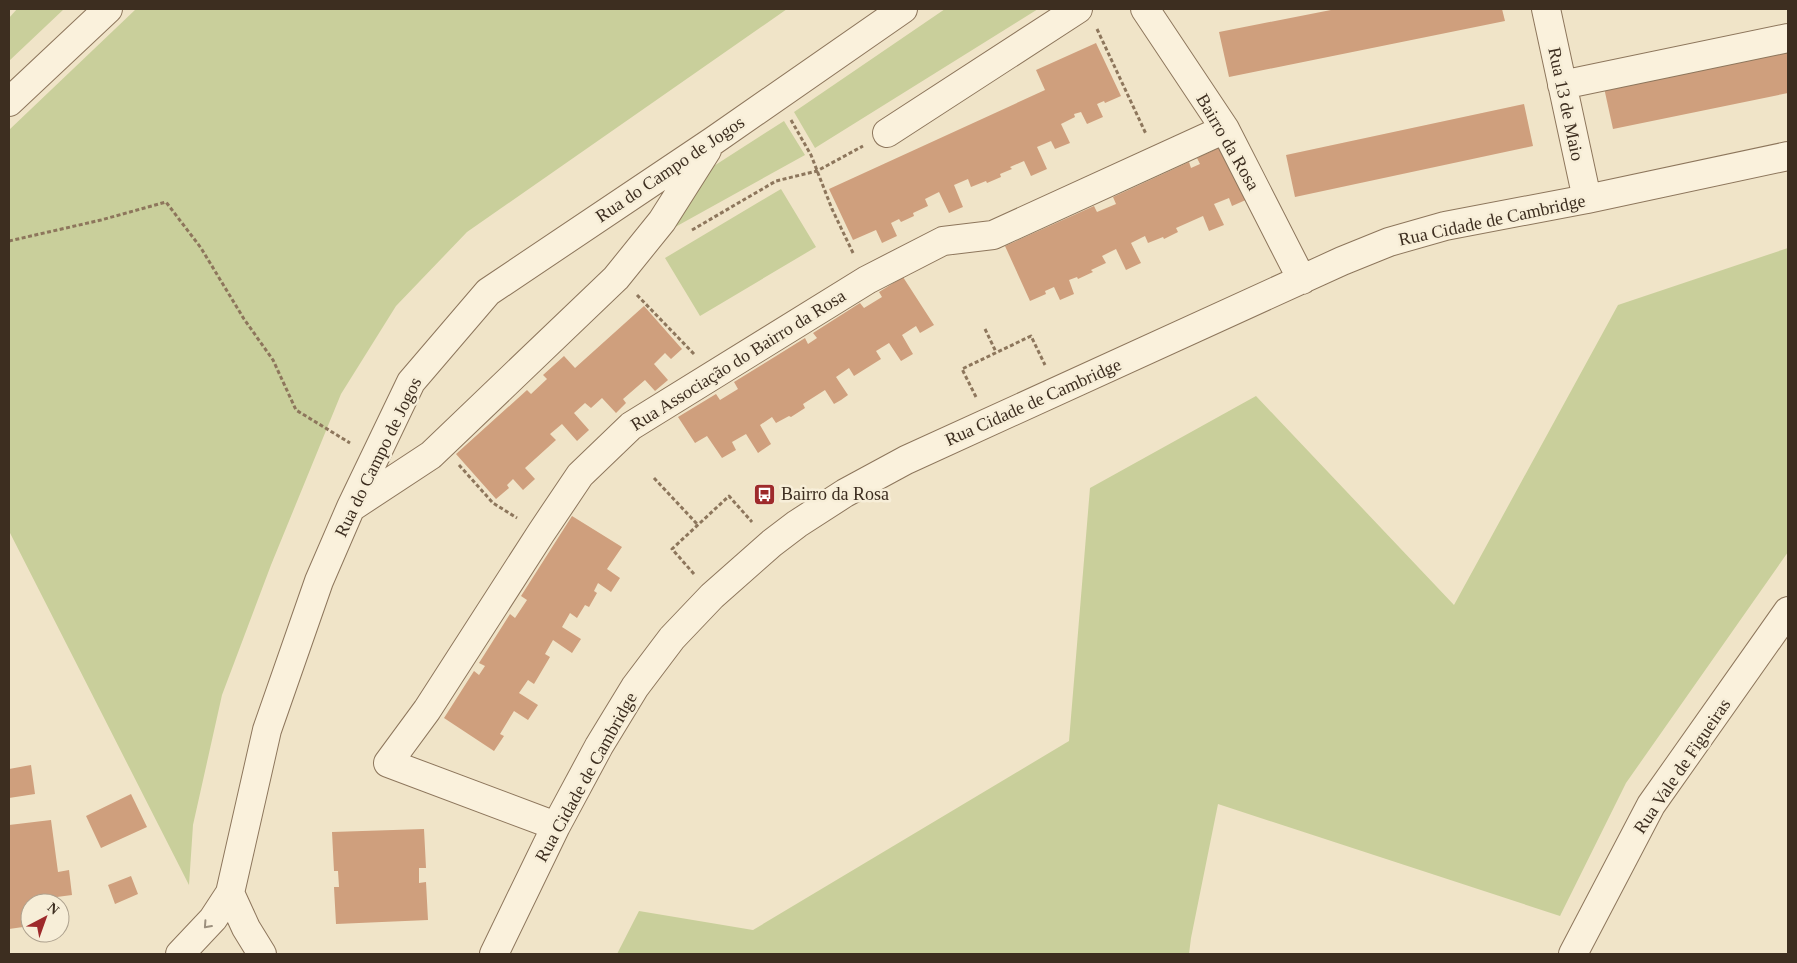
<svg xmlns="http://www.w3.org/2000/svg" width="1797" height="963" viewBox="0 0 1797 963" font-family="Georgia,serif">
  <rect width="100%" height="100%" fill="#f0e4c8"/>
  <path fill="#c9cf9b" d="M 17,9 L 64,9 L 9,61 L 9,18 Z
    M 136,9 L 787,9 L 467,232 L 396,306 L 341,394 L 271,565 L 222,695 L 193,825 L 189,885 L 9,531 L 9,130 Z
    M 945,9 L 1038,9 L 815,148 L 794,112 Z
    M 784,121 L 805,155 L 668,231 L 706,171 Z
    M 781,189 L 816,247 L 700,316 L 665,258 Z
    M 1788,248 L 1788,552 L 1626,783 L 1560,916 L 1218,804 L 1191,938 L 1189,954 L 617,954 L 639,911 L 753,930 L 1069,741 L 1090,488 L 1256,396 L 1454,605 L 1618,305 Z"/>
  <path fill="#cf9f7d" d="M 1336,9 L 1502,9 L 1505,21 L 1229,77 L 1219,32 Z
    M 1096,43 L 1121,96 L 1105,103 L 1104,101 L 1097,104 L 1103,117 L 1087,124 L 1081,112 L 1074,114 L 1075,117 L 1061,124 L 1070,143 L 1055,149 L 1051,141 L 1037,147 L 1047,169 L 1031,176 L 1024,161 L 1010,167 L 1012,169 L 1000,174 L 1001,177 L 987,183 L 986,181 L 971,187 L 968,179 L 954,185 L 963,207 L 949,213 L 939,192 L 925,199 L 928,206 L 913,213 L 914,216 L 901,222 L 899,219 L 891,223 L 897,236 L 882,243 L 876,230 L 853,240 L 829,189 L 1045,90 L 1036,70 Z
    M 1788,46 L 1788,93 L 1613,129 L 1603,83 Z
    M 1524,104 L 1533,146 L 1295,197 L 1286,155 Z
    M 1223,146 L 1248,199 L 1232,206 L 1229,198 L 1214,204 L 1224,225 L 1209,231 L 1203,216 L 1176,228 L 1178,232 L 1164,239 L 1163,237 L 1148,243 L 1145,236 L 1131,243 L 1141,263 L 1126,270 L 1116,249 L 1102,256 L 1106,263 L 1091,270 L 1093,272 L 1078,279 L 1077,277 L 1069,280 L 1074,294 L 1060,300 L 1054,287 L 1045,291 L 1046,294 L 1030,301 L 1005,246 L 1094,206 L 1097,212 L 1116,204 L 1113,197 L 1189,162 L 1191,168 L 1200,164 L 1197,158 Z
    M 903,277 L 934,325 L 920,333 L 916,326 L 902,335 L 913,354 L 901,361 L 889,343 L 876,351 L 881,359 L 854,376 L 849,368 L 836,377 L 848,395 L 841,400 L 834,404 L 825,390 L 803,404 L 805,408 L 791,417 L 789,416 L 776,423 L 772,417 L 760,425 L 771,444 L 758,453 L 746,434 L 732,442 L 736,450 L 722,458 L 707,436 L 695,443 L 678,417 L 716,394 L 720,400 L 738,389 L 734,382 L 805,338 L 808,344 L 817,338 L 813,333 L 860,303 L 864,308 L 882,297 L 879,292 Z
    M 644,306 L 682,349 L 671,359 L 665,353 L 654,364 L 668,380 L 655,391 L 645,380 L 623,399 L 626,403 L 616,413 L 602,398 L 591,408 L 585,403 L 574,413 L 589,430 L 577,441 L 562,424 L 550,434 L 556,440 L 525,468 L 535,479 L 523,490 L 513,479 L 507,485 L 509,488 L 496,499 L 456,454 L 527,390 L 531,394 L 547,379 L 543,375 L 564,356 L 575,368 Z
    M 572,516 L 622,547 L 607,569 L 620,578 L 611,592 L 598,583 L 594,591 L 597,593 L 589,607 L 585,605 L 577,618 L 570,613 L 562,627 L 581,639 L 572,653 L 553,640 L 545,654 L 550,657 L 534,684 L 528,680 L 519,693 L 538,705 L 528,720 L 514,711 L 500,734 L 504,736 L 494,751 L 444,718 L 474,671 L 479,675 L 485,666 L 479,663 L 510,614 L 515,618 L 527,600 L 521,596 Z
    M 31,765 L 35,794 L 9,798 L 9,769 Z
    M 131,794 L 147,827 L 101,848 L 86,816 Z
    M 51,820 L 58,872 L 69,870 L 72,895 L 34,900 L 35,903 L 30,903 L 30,926 L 9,929 L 9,825 Z
    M 424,829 L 426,868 L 419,868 L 419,883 L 426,882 L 428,920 L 336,924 L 334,887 L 339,887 L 338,871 L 334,871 L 332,832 Z
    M 131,876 L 138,894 L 115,904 L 108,885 Z"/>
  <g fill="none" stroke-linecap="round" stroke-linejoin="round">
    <defs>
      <path id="minor" d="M 1145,9 L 1225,129 L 1302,280
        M 1546,9 L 1587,199
        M 1562,85 L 1788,38
        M 9,102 L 108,9
        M 887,133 L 1078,9
        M 352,507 L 431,455 L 616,278 L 662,221 L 707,150
        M 556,826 L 388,763 L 427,710 L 541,533 L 580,475 L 631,426 L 867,280 L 943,241 L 993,235 L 1225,129
        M 230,893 L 246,928 L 262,954
        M 180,954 L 213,919 L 230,893 L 267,730 L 319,581 L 351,507 L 411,382 L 488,292 L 713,141 L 903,9
        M 494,954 L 556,826 L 599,746 L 635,687 L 672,638 L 712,596 L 772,543 L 797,524 L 845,493 L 906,460 L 1342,261 L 1389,242 L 1445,226 L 1587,199 L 1788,156
        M 1573,954 L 1651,805 L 1788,611"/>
    </defs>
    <use href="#minor" stroke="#8d765c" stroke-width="30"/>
    <path stroke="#8d765c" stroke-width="3" stroke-dasharray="4 2.5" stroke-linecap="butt" d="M 1097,29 L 1146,134
      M 791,120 L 811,155 L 832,209 L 854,255
      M 692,230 L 776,181 L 817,171 L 863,146
      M 9,241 L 101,220 L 166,202 L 201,248 L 244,319 L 273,360 L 296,410 L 350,443
      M 637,295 L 694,354
      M 985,329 L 996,352
      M 976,397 L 962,369 L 1031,336 L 1045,365
      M 459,465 L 493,503 L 517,518
      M 654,478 L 698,525
      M 694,574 L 672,549 L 729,496 L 752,522"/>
    <use href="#minor" stroke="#faf1dc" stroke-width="28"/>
  </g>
  <defs><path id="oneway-chevron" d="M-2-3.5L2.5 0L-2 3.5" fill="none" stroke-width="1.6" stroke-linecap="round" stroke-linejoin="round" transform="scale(1.25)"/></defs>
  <use stroke="#9c907e" href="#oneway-chevron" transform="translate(207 925) rotate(132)"/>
  <defs>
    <symbol id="bus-square" viewBox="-11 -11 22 22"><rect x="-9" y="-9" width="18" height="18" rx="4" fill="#9e2a2b" stroke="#f7eed8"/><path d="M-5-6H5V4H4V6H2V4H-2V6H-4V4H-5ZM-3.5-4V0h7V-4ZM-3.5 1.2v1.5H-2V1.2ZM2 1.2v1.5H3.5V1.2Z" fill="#fff"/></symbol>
  </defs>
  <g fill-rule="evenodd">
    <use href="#bus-square" x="752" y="482" width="25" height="25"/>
  </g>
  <g text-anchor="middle" stroke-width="5" stroke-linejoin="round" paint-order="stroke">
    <g font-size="18" fill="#3d2e20" stroke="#f7eed8">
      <text transform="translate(1566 104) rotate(78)" y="6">Rua 13 de Maio</text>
      <text transform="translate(1228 142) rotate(60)" y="6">Bairro da Rosa</text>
      <text transform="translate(670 169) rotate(-34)" y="6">Rua do Campo de Jogos</text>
      <text transform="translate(1492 220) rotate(-12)" y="6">Rua Cidade de Cambridge</text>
      <text transform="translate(738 360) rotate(-32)" y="6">Rua Associação do Bairro da Rosa</text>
      <text transform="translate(1033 402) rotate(-24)" y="6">Rua Cidade de Cambridge</text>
      <text transform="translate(378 457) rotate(-64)" y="6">Rua do Campo de Jogos</text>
      <text transform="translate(1682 766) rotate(-56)" y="6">Rua Vale de Figueiras</text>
      <text transform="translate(586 777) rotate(-61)" y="6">Rua Cidade de Cambridge</text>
    </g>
    <g font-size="18" fill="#3d2e20" stroke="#f7eed8" text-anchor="start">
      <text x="781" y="500">Bairro da Rosa</text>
    </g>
  </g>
  <rect width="1797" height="963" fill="none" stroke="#3d2e20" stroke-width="20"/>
  <g transform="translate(45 918) rotate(41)"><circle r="24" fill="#f7eed8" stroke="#ada18e"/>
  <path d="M0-4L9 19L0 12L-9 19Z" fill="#9e2a2b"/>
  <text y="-8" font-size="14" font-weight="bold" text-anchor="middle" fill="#3d2e20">N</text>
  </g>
</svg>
